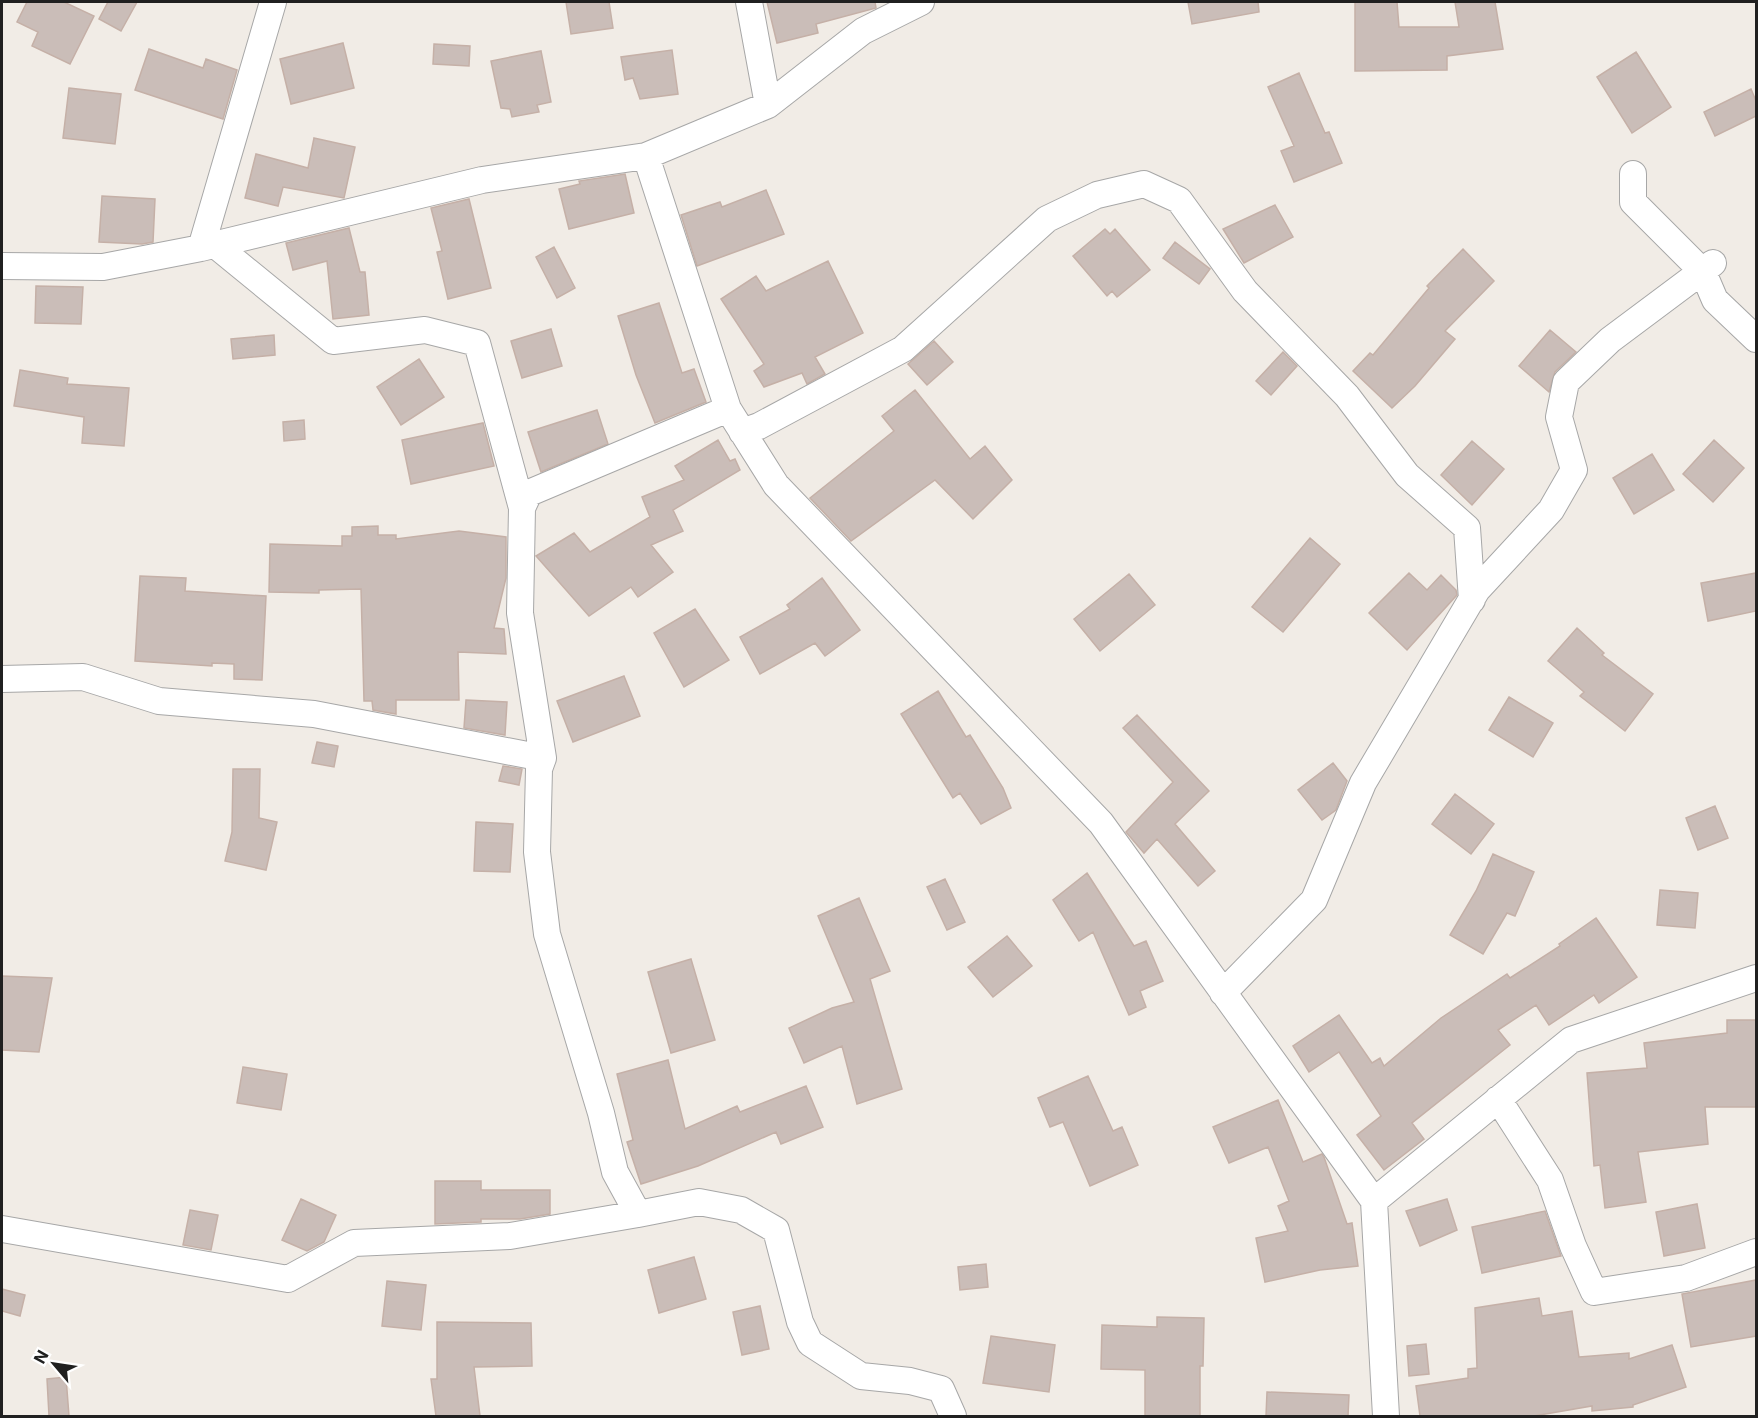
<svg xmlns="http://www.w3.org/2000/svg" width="1758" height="1418" viewBox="0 0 1758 1418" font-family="Inter,sans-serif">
  <rect width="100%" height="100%" fill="#f1ece6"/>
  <path fill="#cabdb8" stroke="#c5b0a7" stroke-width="1.5" d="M 27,2 L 64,2 L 94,16 L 70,64 L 32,46 L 38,32 L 17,22 Z
    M 108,2 L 137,2 L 121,31 L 99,19 Z
    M 566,2 L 609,2 L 613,28 L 571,34 Z
    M 767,2 L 875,2 L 876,8 L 816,24 L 818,33 L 777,43 Z
    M 1188,2 L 1258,2 L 1259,12 L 1192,24 Z
    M 1355,2 L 1397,2 L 1399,27 L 1459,27 L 1455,2 L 1495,2 L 1503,49 L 1447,56 L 1447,70 L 1355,71 Z
    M 343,43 L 354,88 L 291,104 L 280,59 Z
    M 434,44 L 470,46 L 469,66 L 433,64 Z
    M 149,49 L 203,68 L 206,59 L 237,70 L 223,119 L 135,90 Z
    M 672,50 L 678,94 L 640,99 L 633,78 L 625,80 L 621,57 Z
    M 541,51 L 551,102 L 537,105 L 539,112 L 512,117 L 510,109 L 501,108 L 491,61 Z
    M 1636,52 L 1671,107 L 1632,133 L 1597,77 Z
    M 1299,73 L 1325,133 L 1329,132 L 1342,163 L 1294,182 L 1281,151 L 1294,146 L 1268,87 Z
    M 69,88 L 121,94 L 115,144 L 63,138 Z
    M 1751,89 L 1756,101 L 1756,116 L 1715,136 L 1704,112 Z
    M 314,138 L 355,147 L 344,198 L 283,187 L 278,206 L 245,198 L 256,154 L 308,168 Z
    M 625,174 L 634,213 L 569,229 L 559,189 L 580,184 L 579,181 Z
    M 766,190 L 784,234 L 697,266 L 681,215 L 720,202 L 722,207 Z
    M 102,196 L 155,199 L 153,242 L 142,244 L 99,242 Z
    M 469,199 L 491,288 L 448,299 L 437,252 L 442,251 L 431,208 Z
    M 1275,205 L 1293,237 L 1244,263 L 1223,229 Z
    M 349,228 L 360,272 L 365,272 L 369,315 L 333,319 L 327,261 L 293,270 L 286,243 Z
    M 1105,229 L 1110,234 L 1115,229 L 1150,270 L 1117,297 L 1112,291 L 1107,296 L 1073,256 Z
    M 1175,242 L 1210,269 L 1199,284 L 1163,258 Z
    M 554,247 L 575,288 L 557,298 L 536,257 Z
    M 1463,249 L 1494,281 L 1445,331 L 1455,339 L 1415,386 L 1392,408 L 1353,371 L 1370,353 L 1373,355 L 1429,288 L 1427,286 Z
    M 828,261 L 863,333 L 815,357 L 825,374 L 807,384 L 802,373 L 764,387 L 754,371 L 764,364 L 721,299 L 756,276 L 766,291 Z
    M 36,286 L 83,287 L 81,324 L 35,323 Z
    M 659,303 L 682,373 L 694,369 L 706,402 L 655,423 L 636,375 L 618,316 Z
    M 551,329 L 562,366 L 522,378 L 511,341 Z
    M 1550,330 L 1576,352 L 1555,372 L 1549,392 L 1519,366 Z
    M 274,335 L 275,355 L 233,359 L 231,339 Z
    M 934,341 L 953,362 L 927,385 L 908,364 Z
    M 1283,352 L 1297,366 L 1271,395 L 1256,381 Z
    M 419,359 L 444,397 L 401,425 L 377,387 Z
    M 20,370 L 68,378 L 67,384 L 129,388 L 124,446 L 82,443 L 84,417 L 14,406 Z
    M 915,390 L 970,459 L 985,446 L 1012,480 L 973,519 L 935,480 L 851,541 L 810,498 L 894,431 L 882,416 Z
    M 597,410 L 608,444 L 541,472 L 528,432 Z
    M 304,420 L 305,439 L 284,441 L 283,422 Z
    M 483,423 L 494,466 L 411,484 L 402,440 Z
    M 718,440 L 730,461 L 735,459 L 740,470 L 673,510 L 683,531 L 651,545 L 673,572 L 638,597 L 631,587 L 589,616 L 536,556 L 574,533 L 590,552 L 650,517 L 642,497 L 684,480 L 675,466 Z
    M 1714,440 L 1744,468 L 1713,502 L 1683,474 Z
    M 1472,441 L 1504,469 L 1472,505 L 1441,475 Z
    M 1652,454 L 1674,490 L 1634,514 L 1613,478 Z
    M 378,526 L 378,535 L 396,535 L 396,539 L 459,531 L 506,537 L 506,578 L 494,628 L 504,629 L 506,654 L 458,652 L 459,700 L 396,700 L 396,714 L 373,710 L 372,701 L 364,701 L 361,589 L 319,590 L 319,593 L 269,592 L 270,544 L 342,546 L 342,536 L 352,536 L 352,527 Z
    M 1310,538 L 1340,564 L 1283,632 L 1252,607 Z
    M 1409,573 L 1427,590 L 1441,575 L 1456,590 L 1457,595 L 1407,650 L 1369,613 Z
    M 1756,573 L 1756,611 L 1708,621 L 1701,583 Z
    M 1129,574 L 1155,605 L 1100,651 L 1074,619 Z
    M 140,576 L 186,578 L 185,591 L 266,596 L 262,680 L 234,679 L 234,664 L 212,663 L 212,666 L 135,661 Z
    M 822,578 L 860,630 L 825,656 L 815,643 L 760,674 L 740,637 L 790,609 L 787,605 Z
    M 695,609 L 729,660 L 684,687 L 654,633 Z
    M 1577,628 L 1604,653 L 1602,655 L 1653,694 L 1625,731 L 1580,696 L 1584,692 L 1548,661 Z
    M 624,676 L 640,716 L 573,742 L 557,701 Z
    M 938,691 L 966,737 L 970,735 L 1003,788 L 1011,808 L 981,824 L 960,793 L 953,798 L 901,714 Z
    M 1509,697 L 1553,723 L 1533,757 L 1489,730 Z
    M 466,700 L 507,702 L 505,735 L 464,728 Z
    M 1137,715 L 1209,791 L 1175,824 L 1215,871 L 1198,886 L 1157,839 L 1144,853 L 1126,832 L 1173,782 L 1123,728 Z
    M 317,742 L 338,746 L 334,767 L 312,763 Z
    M 1333,763 L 1347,781 L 1336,810 L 1322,820 L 1298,790 Z
    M 503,766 L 522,769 L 519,785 L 499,781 Z
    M 233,769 L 260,769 L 259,818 L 277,822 L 266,870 L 225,861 L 232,832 Z
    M 1455,794 L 1494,824 L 1471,854 L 1432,824 Z
    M 1715,806 L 1728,838 L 1698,850 L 1686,818 Z
    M 476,822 L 513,824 L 510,872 L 474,871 Z
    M 1493,854 L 1534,872 L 1515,916 L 1507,913 L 1483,954 L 1450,935 L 1476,891 Z
    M 1087,873 L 1134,946 L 1146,941 L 1163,981 L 1140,991 L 1146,1007 L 1129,1015 L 1093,932 L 1079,941 L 1053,900 Z
    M 945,879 L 965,922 L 947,930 L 927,887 Z
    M 1660,890 L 1698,893 L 1695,928 L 1657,925 Z
    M 859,898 L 890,971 L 870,979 L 902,1089 L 857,1104 L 842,1046 L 804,1063 L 789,1028 L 832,1008 L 854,1002 L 818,916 Z
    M 1596,918 L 1637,977 L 1599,1003 L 1594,995 L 1549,1025 L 1536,1005 L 1498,1030 L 1510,1045 L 1412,1123 L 1424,1139 L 1384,1170 L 1357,1135 L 1381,1116 L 1339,1052 L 1309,1072 L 1293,1046 L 1339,1015 L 1372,1063 L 1380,1058 L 1384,1066 L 1441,1018 L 1507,974 L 1510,978 L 1560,946 L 1559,944 Z
    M 1007,936 L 1032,966 L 993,997 L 968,967 Z
    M 691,959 L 715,1040 L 671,1053 L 648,972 Z
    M 2,976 L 52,978 L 39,1052 L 2,1050 Z
    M 1727,1020 L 1756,1020 L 1756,1107 L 1705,1107 L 1708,1144 L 1638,1152 L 1646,1202 L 1605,1208 L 1600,1165 L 1594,1166 L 1587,1073 L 1647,1068 L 1644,1043 L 1727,1033 Z
    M 668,1060 L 685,1129 L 737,1106 L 740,1112 L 806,1086 L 823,1127 L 781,1144 L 776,1132 L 698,1166 L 641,1184 L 627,1142 L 633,1140 L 617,1074 Z
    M 243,1067 L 287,1074 L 281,1110 L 237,1103 Z
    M 1088,1076 L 1113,1131 L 1122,1127 L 1138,1165 L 1090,1186 L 1063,1122 L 1050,1127 L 1038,1098 Z
    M 1278,1100 L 1303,1162 L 1322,1154 L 1324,1157 L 1347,1224 L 1352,1223 L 1358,1266 L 1320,1270 L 1265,1282 L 1256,1238 L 1288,1231 L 1278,1206 L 1289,1201 L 1268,1147 L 1229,1163 L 1213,1127 Z
    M 435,1181 L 481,1181 L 481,1190 L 550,1190 L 550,1214 L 520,1219 L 481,1219 L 481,1222 L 435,1224 Z
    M 301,1199 L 336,1215 L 324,1242 L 307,1251 L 282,1240 Z
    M 1447,1199 L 1457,1230 L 1420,1246 L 1406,1211 Z
    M 1697,1204 L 1705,1248 L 1664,1256 L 1656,1212 Z
    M 190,1210 L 218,1215 L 211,1250 L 183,1245 Z
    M 1545,1211 L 1561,1256 L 1482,1273 L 1472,1227 Z
    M 694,1257 L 706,1299 L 659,1313 L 648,1270 Z
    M 986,1264 L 988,1287 L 960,1290 L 958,1267 Z
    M 1756,1280 L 1756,1336 L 1691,1347 L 1682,1294 Z
    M 387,1281 L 426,1285 L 421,1330 L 382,1326 Z
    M 2,1289 L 25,1295 L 20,1316 L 2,1311 Z
    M 1539,1298 L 1542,1316 L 1572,1311 L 1579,1357 L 1629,1353 L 1629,1359 L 1672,1345 L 1686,1387 L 1633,1405 L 1633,1407 L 1592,1411 L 1592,1406 L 1534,1416 L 1420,1416 L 1416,1386 L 1468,1378 L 1468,1369 L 1477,1368 L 1475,1308 Z
    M 760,1306 L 769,1349 L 742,1355 L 733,1312 Z
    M 1157,1317 L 1204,1318 L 1203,1366 L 1200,1366 L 1200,1416 L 1145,1416 L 1145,1370 L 1101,1369 L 1102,1325 L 1157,1327 Z
    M 437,1322 L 531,1323 L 532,1366 L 474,1367 L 480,1416 L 436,1416 L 431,1379 L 437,1379 Z
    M 991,1336 L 1055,1345 L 1049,1392 L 983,1383 Z
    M 1426,1344 L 1429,1374 L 1409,1376 L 1407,1346 Z
    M 66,1377 L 69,1416 L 49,1416 L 47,1379 Z
    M 1267,1392 L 1349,1395 L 1348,1416 L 1266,1416 Z"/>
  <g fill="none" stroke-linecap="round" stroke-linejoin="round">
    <defs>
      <path id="minor" d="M 749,2 L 768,105
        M 646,156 L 728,409 L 776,485 L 1101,823 L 1374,1201
        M 1633,174 L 1633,202 L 1703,272 L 1715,300 L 1756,339
        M 214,244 L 333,341 L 425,330 L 477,343 L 522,508
        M 201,248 L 273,2
        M 2,266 L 103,267 L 201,248 L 482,180 L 646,156 L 768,105 L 863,31 L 921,2
        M 728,409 L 529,493 L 522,508 L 520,613 L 543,758 L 539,769 L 537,852 L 547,934 L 601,1113 L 615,1172 L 638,1214 L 699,1202 L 741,1210 L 776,1230 L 800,1322 L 810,1343 L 861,1376 L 910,1381 L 941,1389 L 953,1416
        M 742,432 L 759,426 L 903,349 L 1047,219 L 1097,195 L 1144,184 L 1179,200 L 1245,291 L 1347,396 L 1407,475 L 1467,528 L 1472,600
        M 2,679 L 83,677 L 159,701 L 314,714 L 543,758
        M 1223,993 L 1314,900 L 1363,783 L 1477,590 L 1551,510 L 1574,470 L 1559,417 L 1566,382 L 1610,340 L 1713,263
        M 1498,1099 L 1550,1180 L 1573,1246 L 1594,1292 L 1686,1278 L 1756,1252
        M 2,1229 L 288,1279 L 354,1243 L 510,1236 L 638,1214
        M 1386,1416 L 1374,1201 L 1571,1040 L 1756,978"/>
    </defs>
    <use href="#minor" stroke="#a7a7a7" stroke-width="28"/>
    <use href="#minor" stroke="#fff" stroke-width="26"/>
  </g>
  <rect width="1758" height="1418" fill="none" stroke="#202020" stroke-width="6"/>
  <g transform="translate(54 1364) rotate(299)" stroke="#ffffff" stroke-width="4.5" paint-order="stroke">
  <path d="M0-4.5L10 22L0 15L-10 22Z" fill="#202020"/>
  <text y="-9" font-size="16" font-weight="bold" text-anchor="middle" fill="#202020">N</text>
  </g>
</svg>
